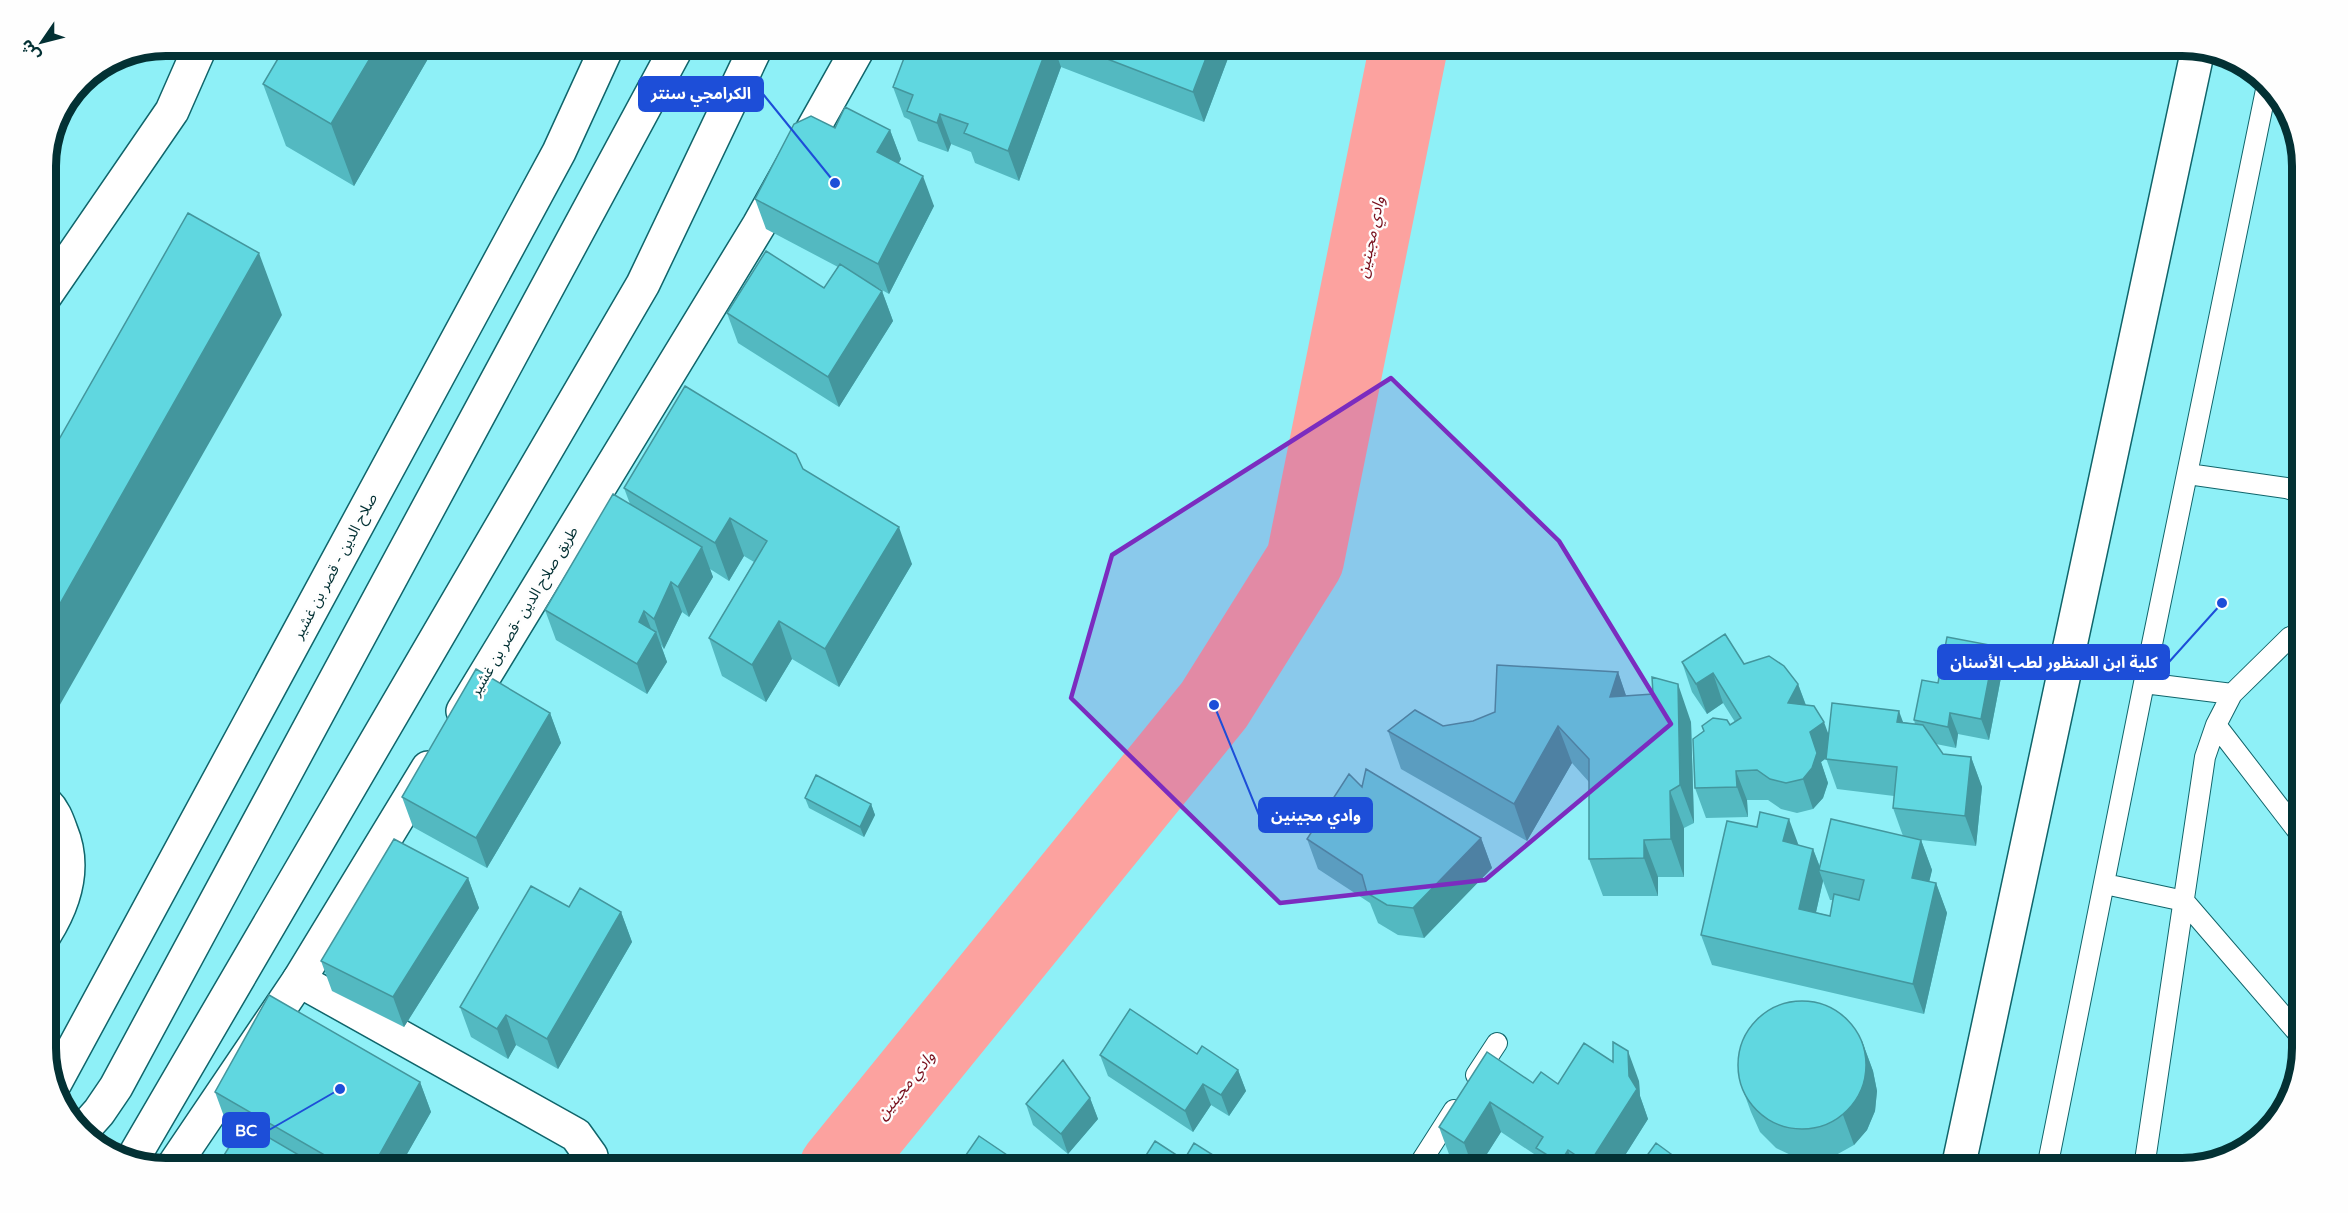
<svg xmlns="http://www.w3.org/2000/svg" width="2348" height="1213" viewBox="0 0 2348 1213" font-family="'Varela Round','Noto Sans Arabic',sans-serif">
  <rect width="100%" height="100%" fill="#8ef0f7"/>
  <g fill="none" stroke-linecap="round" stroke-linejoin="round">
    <path stroke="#fca29f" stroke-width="78" d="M 838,1168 L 1214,705 L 1305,560 L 1409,45"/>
    <defs>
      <path id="service" d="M 2188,474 L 2286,488 L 2303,493
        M 2144,683 L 2232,694
        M 2216,725 L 2303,838
        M 2105,884 L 2184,901 L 2303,1039
        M 1476,1075 L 1497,1043
        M 1417,1168 L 1454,1110
        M 2047,1168 L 2144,683 L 2267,85
        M 2148,1168 L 2145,1161 L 2205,757 L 2216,725 L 2232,694 L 2290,637 L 2303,636"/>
      <path id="minor" d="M 45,296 L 172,111 L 201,45
        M 45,802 C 54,811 57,820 61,831 C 76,867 65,902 45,934
        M 299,980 L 576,1135 L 591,1156 L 593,1168"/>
      <path id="secondary" d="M 1958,1168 L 2198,49"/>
      <path id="trunk" d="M 463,711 L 759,225 L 860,45
        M 55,1083 L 559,152 L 608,45
        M 83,1130 L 99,1112 L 116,1087 L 678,45
        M 132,1160 L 643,284 L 757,45
        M 172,1168 L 299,980 L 428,768"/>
    </defs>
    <use href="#service" stroke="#10656b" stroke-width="22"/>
    <use href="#minor" stroke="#10656b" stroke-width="36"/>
    <use href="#secondary" stroke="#10656b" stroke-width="36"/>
    <use href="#trunk" stroke="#10656b" stroke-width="36"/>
    <use href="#service" stroke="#fff" stroke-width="20"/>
    <use href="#minor" stroke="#fff" stroke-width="33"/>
    <use href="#secondary" stroke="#fff" stroke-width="33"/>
    <use href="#trunk" stroke="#fff" stroke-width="33"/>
  </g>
  <path fill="#53b9c1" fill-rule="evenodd" d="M 436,45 L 354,186 L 286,146 L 263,84 Z
    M 909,45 L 1233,45 L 1204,122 L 1061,67 L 1019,181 L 975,163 L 971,152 L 951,144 L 948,152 L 918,141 L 910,120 L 904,117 L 893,87 Z
    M 835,128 L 890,130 L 901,159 L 899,163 L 934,206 L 889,294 L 875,286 L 882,291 L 893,321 L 839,407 L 738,343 L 727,313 L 824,288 L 838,267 L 766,229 L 755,199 Z
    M 803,469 L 912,564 L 839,687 L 792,659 L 766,702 L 722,676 L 709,638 L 754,562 L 744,556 L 729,581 L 710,569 L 713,577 L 689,617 L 682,612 L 664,649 L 661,645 L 667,662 L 647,694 L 556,640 L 545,610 L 630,504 L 624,488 Z
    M 1995,646 L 2003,667 L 1989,740 L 1958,734 L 1956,748 L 1936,744 L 1943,754 L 1971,757 L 1982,787 L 1976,846 L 1921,840 L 1932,870 L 1929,882 L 1936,883 L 1947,913 L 1924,1014 L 1712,965 L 1701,935 L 1798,845 L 1813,849 L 1820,867 L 1903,836 L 1893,808 L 1894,796 L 1837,789 L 1826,758 L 1821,762 L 1828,783 L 1823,798 L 1813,809 L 1797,813 L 1781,809 L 1768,800 L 1747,800 L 1748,817 L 1706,818 L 1695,788 L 1704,732 L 1702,726 L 1730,725 L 1735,722 L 1723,703 L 1707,714 L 1692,692 L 1682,662 L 1744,664 L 1798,684 L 1806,705 L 1829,735 L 1903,722 L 1915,724 L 1914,720 L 1938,683 ZM 1823,881 L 1830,900 L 1833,900 L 1830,916 L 1816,912 Z
    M 1618,672 L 1626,696 L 1691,722 L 1694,823 L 1684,828 L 1684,877 L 1658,877 L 1658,896 L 1603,896 L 1589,859 L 1589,782 L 1572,763 L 1527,841 L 1401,769 L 1388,731 L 1443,726 L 1473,721 Z
    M 550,713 L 561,743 L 487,868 L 413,827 L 402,797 Z
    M 1362,787 L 1481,838 L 1492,868 L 1424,938 L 1398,935 L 1378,923 L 1370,903 L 1318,869 L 1307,839 Z
    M 805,798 L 871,804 L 875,815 L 864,837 L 809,808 Z
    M 468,878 L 479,908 L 404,1027 L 332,991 L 321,961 Z
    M 569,907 L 621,912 L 632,942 L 558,1069 L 516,1045 L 508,1059 L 471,1037 L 460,1007 Z
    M 1862,1041 L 1873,1071 L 1877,1091 L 1875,1111 L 1867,1130 L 1854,1145 L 1836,1155 L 1816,1160 L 1795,1157 L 1776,1148 L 1760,1132 L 1751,1112 L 1740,1082 Z
    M 1197,1054 L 1238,1070 L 1246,1091 L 1229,1116 L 1211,1105 L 1193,1132 L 1108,1076 L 1100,1055 Z
    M 1639,1081 L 1640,1096 L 1648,1119 L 1617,1168 L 1544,1168 L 1540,1158 L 1501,1132 L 1478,1168 L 1467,1168 L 1450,1157 L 1439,1127 L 1533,1083 L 1558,1084 Z
    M 420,1082 L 431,1112 L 399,1168 L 216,1168 L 239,1130 L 226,1122 L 215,1092 Z
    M 1090,1098 L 1098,1119 L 1068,1154 L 1033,1125 L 1026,1104 Z"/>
  <path fill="#43969d" d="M 378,45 L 436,45 L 354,186 L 331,124 Z
    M 1048,45 L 1053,45 L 1061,67 L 1019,181 L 1008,151 Z
    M 1211,45 L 1233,45 L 1204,122 L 1193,92 Z
    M 940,114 L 951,144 L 948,152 L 937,123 Z
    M 890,130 L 901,159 L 888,182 L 877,152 Z
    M 923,176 L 934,206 L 889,294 L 878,264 Z
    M 259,253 L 282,315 L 45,731 L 45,630 Z
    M 882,291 L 893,321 L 839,407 L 828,377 Z
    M 730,518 L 744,556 L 729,581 L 715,543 Z
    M 899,527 L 912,564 L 839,687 L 825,649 Z
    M 702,547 L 713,577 L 689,617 L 678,587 Z
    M 671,582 L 682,612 L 664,649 L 654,619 Z
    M 644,611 L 654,636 L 656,632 L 667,662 L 647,694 L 637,664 L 639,622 Z
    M 779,621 L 792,659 L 766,702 L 752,665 Z
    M 1995,646 L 2003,667 L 1989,740 L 1981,719 Z
    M 1618,672 L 1631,710 L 1610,697 Z
    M 1713,673 L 1723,703 L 1707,714 L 1696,684 Z
    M 1678,684 L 1691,722 L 1694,823 L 1680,785 Z
    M 1798,684 L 1809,714 L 1788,703 Z
    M 1899,711 L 1910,741 L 1897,722 Z
    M 550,713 L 561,743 L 487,868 L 476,838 Z
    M 1950,713 L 1958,734 L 1956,748 L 1948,727 Z
    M 1824,722 L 1835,752 L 1821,762 L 1828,783 L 1823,798 L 1813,809 L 1803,779 L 1810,732 Z
    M 1558,726 L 1572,763 L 1527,841 L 1514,804 Z
    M 1971,757 L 1982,787 L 1976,846 L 1965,816 Z
    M 1736,771 L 1747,800 L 1748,817 L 1737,787 Z
    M 1670,791 L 1684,828 L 1684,877 L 1671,839 Z
    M 871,804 L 875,815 L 864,837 L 860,827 Z
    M 1789,819 L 1800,849 L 1783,841 Z
    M 1481,838 L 1492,868 L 1424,938 L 1413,908 Z
    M 1644,840 L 1658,877 L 1658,896 L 1644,858 Z
    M 1921,840 L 1932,870 L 1923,908 L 1912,878 Z
    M 1813,849 L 1821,870 L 1819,870 L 1823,881 L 1810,939 L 1799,909 Z
    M 468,878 L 479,908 L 404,1027 L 393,997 Z
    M 1936,883 L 1947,913 L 1924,1014 L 1913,984 Z
    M 621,912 L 632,942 L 558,1069 L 547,1039 Z
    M 506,1015 L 516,1045 L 508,1059 L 497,1029 Z
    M 1862,1041 L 1873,1071 L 1877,1091 L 1875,1111 L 1867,1130 L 1854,1145 L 1843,1115 Z
    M 1628,1051 L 1639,1081 L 1640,1096 L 1648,1119 L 1617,1168 L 1591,1168 L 1589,1164 L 1629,1076 Z
    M 1238,1070 L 1246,1091 L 1229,1116 L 1221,1095 Z
    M 420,1082 L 431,1112 L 399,1168 L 372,1168 Z
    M 1203,1084 L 1211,1105 L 1193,1132 L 1185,1111 Z
    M 1090,1098 L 1098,1119 L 1068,1154 L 1061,1134 Z
    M 1490,1102 L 1501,1132 L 1478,1168 L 1473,1168 L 1464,1143 Z
    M 1568,1150 L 1574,1168 L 1561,1168 L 1560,1163 Z
    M 1221,1160 L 1224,1168 L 1217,1168 Z"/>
  <path fill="#60d7e0" stroke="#43969d" stroke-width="1.5" d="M 286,45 L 378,45 L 331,124 L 263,84 Z
    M 909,45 L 1048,45 L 1008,151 L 964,133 L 968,124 L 940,114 L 937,123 L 907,111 L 913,95 L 893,87 Z
    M 1071,45 L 1211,45 L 1193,92 Z
    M 845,107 L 890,130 L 877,152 L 923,176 L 878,264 L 755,199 L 794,124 L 811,116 L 835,128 Z
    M 188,213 L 259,253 L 45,630 L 45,464 Z
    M 766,251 L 824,288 L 840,264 L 882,291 L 828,377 L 727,313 Z
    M 685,386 L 796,454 L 803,469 L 899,527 L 825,649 L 779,621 L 752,665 L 709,638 L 767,541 L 730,518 L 715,543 L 624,488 Z
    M 613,494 L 702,547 L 678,587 L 671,582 L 654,619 L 644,611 L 639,622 L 656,632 L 637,664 L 545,610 Z
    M 1725,634 L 1744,664 L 1769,656 L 1784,666 L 1798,684 L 1788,703 L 1814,706 L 1824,722 L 1810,732 L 1817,753 L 1812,768 L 1803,779 L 1786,783 L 1770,779 L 1757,770 L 1736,771 L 1737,787 L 1695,788 L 1693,739 L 1704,731 L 1702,726 L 1713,718 L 1727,720 L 1730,725 L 1741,718 L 1713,673 L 1696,684 L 1682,662 Z
    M 1947,637 L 1995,646 L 1981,719 L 1950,713 L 1948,727 L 1914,720 L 1922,680 L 1938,683 Z
    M 1497,665 L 1618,672 L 1610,697 L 1653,694 L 1652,677 L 1678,684 L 1680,785 L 1670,791 L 1671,839 L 1644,840 L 1644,858 L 1589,859 L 1589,759 L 1558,726 L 1514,804 L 1388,731 L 1415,710 L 1443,726 L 1473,721 L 1495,712 Z
    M 476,669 L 550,713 L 476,838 L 402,797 Z
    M 1832,703 L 1899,711 L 1897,722 L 1923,725 L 1943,754 L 1971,757 L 1965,816 L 1893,808 L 1897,767 L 1826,759 Z
    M 1366,769 L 1481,838 L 1413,908 L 1387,905 L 1367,893 L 1362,875 L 1307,839 L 1349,774 L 1362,787 Z
    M 816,775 L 871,804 L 860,827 L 805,798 Z
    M 1760,812 L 1789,819 L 1783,841 L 1813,849 L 1799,909 L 1830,916 L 1834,894 L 1859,900 L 1864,880 L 1819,870 L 1831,819 L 1921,840 L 1912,878 L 1936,883 L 1913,984 L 1701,935 L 1727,821 L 1757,827 Z
    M 394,839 L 468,878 L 393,997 L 321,961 Z
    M 531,886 L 569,907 L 580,888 L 621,912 L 547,1039 L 506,1015 L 497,1029 L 460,1007 Z
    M 269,995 L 420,1082 L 372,1168 L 347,1168 L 215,1092 Z
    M1738 1065a64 64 0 1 1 128 0a64 64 0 1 1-128 0Z
    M 1130,1009 L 1197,1054 L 1202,1046 L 1238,1070 L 1221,1095 L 1203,1084 L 1185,1111 L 1100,1055 Z
    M 1613,1042 L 1628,1051 L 1629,1076 L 1637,1089 L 1589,1164 L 1568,1150 L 1560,1163 L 1536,1148 L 1543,1137 L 1490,1102 L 1464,1143 L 1439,1127 L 1487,1052 L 1533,1083 L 1541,1072 L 1558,1084 L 1584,1043 L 1613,1062 Z
    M 1063,1060 L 1090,1098 L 1061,1134 L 1026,1104 Z
    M 244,1123 L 321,1168 L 216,1168 Z
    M 979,1136 L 1022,1165 L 1020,1168 L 957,1168 Z
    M 1155,1141 L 1184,1160 L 1194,1143 L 1221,1160 L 1217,1168 L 1138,1168 Z
    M 1656,1143 L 1690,1168 L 1638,1168 Z
    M 1032,1161 L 1042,1168 L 1027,1168 Z"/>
  <path fill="#7b2cbf" fill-opacity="0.2" stroke="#7b2cbf" stroke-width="4.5" stroke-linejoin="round" d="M 1391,378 L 1559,541 L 1671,724 L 1485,880 L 1280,903 L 1071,698 L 1112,555 Z"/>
  <g text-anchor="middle" stroke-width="5" stroke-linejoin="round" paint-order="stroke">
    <g font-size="15" fill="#033134" stroke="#fefefe">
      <text transform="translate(335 566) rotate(-62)" y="5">صلاح الدين - قصر بن غشير</text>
      <text transform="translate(524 611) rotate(-59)" y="5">طريق صلاح الدين -قصر بن غشير</text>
    </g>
    <g font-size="16" font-style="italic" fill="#770e1b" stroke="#fefefe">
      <text transform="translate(1370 237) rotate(-78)" y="6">وادي مجينين</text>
      <text transform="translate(905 1085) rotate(-51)" y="6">وادي مجينين</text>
    </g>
  </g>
  <path d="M0 0H2348V1213H0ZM166 56H2182A110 110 0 0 1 2292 166V1048A110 110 0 0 1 2182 1158H166A110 110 0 0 1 56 1048V166A110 110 0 0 1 166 56Z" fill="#fefefe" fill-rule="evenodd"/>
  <path fill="none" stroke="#033134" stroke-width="8" d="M166 56H2182A110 110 0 0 1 2292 166V1048A110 110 0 0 1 2182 1158H166A110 110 0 0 1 56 1048V166A110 110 0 0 1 166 56Z"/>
  <path fill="none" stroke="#1d4ed8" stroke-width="2" d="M835 183L763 94M2222 603L2169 662M1214 705L1259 815M340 1089L269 1130"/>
  <g fill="#1d4ed8" stroke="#fefefe" stroke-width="2">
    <circle cx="835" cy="183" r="6"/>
    <circle cx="2222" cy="603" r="6"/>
    <circle cx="1214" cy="705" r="6"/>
    <circle cx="340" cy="1089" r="6"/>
  </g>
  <g fill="#1d4ed8" stroke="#1d4ed8" stroke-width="2">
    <rect x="639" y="77" width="124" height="34" rx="6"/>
    <rect x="1938" y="645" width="231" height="34" rx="6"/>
    <rect x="1259" y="798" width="113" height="34" rx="6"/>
    <rect x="223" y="1113" width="46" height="34" rx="6"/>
  </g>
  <g font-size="16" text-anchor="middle" font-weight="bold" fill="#fff">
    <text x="701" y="99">الكرامجي سنتر</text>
    <text x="2054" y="668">كلية ابن المنظور لطب الأسنان</text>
    <text x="1316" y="821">وادي مجينين</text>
    <text x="246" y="1136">BC</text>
  </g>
  <g transform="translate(42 42) rotate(235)" stroke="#fefefe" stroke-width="4.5" paint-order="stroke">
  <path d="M0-4.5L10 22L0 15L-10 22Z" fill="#033134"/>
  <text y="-9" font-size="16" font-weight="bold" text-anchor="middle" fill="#033134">ش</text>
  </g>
</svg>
